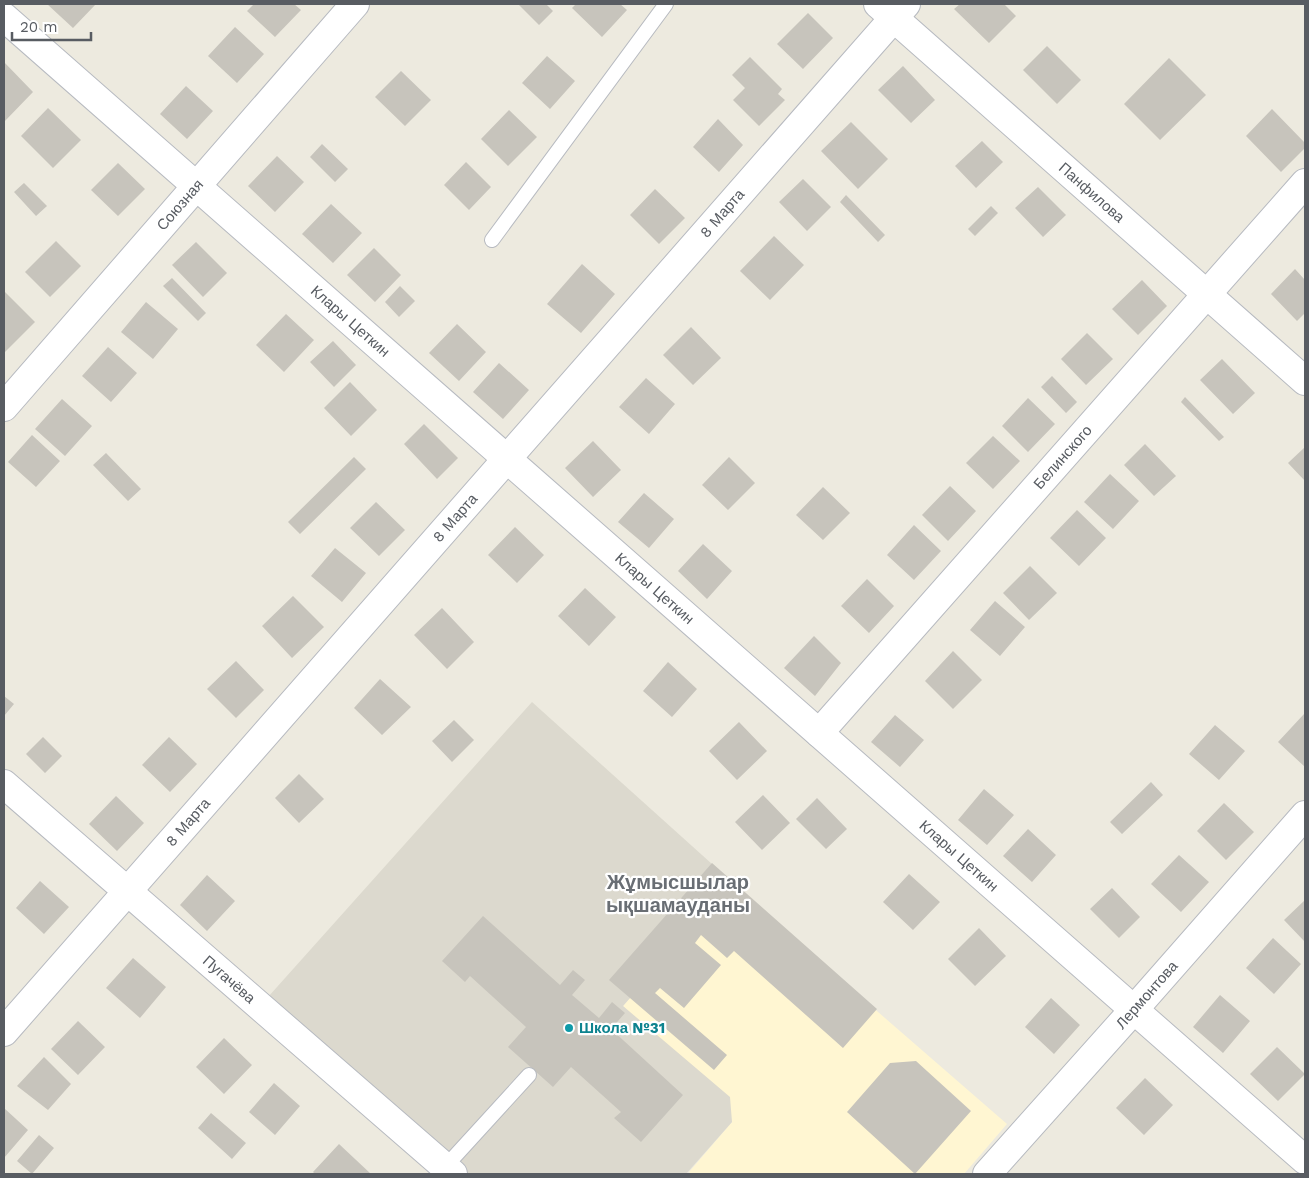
<svg xmlns="http://www.w3.org/2000/svg" width="1309" height="1178" viewBox="0 0 1309 1178" font-family="'Work Sans',sans-serif">
  <rect width="100%" height="100%" fill="#edeadf"/>
  <path fill="#fff6d2" d="M 732,882 L 870,1005 L 1007,1124 L 964,1174 L 691,1174 L 689,1172 L 732,1122 L 623,1006 Z"/>
  <path fill="#dcd9ce" d="M 532,702 L 732,882 L 623,1006 L 730,1097 L 732,1122 L 686,1174 L 453,1174 L 260,1006 Z"/>
  <path fill="#c7c4bc" d="M 47,4 L 96,4 L 73,28 Z
    M 254,4 L 294,4 L 301,10 L 275,37 L 247,11 Z
    M 518,4 L 546,4 L 553,11 L 539,25 Z
    M 576,4 L 620,4 L 627,10 L 602,37 L 572,8 Z
    M 960,4 L 1004,4 L 1016,16 L 989,43 L 954,9 Z
    M 808,13 L 833,38 L 803,69 L 777,44 Z
    M 235,27 L 264,54 L 237,83 L 208,56 Z
    M 1047,46 L 1081,80 L 1057,104 L 1023,70 Z
    M 547,56 L 575,81 L 550,109 L 522,83 Z
    M 750,57 L 782,89 L 778,94 L 785,100 L 759,126 L 733,100 L 745,88 L 732,75 Z
    M 1169,58 L 1206,95 L 1160,140 L 1124,104 Z
    M 4,62 L 33,92 L 4,122 Z
    M 903,66 L 935,100 L 911,123 L 878,90 Z
    M 401,71 L 431,100 L 405,126 L 375,97 Z
    M 186,86 L 213,111 L 187,139 L 160,114 Z
    M 48,108 L 81,140 L 53,168 L 21,136 Z
    M 1272,109 L 1305,143 L 1305,148 L 1281,172 L 1246,136 Z
    M 509,110 L 537,137 L 508,166 L 481,139 Z
    M 718,119 L 743,145 L 719,172 L 693,147 Z
    M 851,122 L 888,159 L 858,189 L 821,151 Z
    M 982,141 L 1003,162 L 976,188 L 955,166 Z
    M 322,144 L 348,169 L 335,182 L 310,157 Z
    M 277,156 L 304,182 L 275,212 L 248,186 Z
    M 466,162 L 491,187 L 469,210 L 444,185 Z
    M 118,163 L 145,189 L 118,216 L 91,190 Z
    M 803,179 L 831,207 L 807,231 L 779,202 Z
    M 24,183 L 47,206 L 36,216 L 14,192 Z
    M 1038,187 L 1066,215 L 1043,237 L 1015,208 Z
    M 655,189 L 685,218 L 659,244 L 630,215 Z
    M 846,195 L 885,235 L 878,242 L 840,202 Z
    M 331,204 L 362,233 L 333,263 L 302,234 Z
    M 991,206 L 998,213 L 975,236 L 968,229 Z
    M 774,236 L 804,265 L 770,300 L 740,271 Z
    M 56,241 L 81,266 L 50,297 L 25,272 Z
    M 196,242 L 227,273 L 203,297 L 172,265 Z
    M 374,248 L 401,275 L 375,302 L 347,275 Z
    M 582,264 L 615,294 L 581,333 L 547,304 Z
    M 1295,269 L 1305,280 L 1305,313 L 1297,321 L 1271,294 Z
    M 172,278 L 206,313 L 198,321 L 163,286 Z
    M 1142,280 L 1167,306 L 1138,335 L 1112,309 Z
    M 400,286 L 415,301 L 399,317 L 385,302 Z
    M 5,292 L 35,322 L 4,353 L 4,293 Z
    M 146,302 L 178,329 L 153,359 L 121,332 Z
    M 286,314 L 314,340 L 284,372 L 256,345 Z
    M 457,324 L 486,352 L 459,381 L 429,353 Z
    M 691,327 L 721,358 L 693,385 L 663,355 Z
    M 1087,333 L 1113,359 L 1086,385 L 1061,359 Z
    M 333,341 L 356,365 L 334,387 L 310,362 Z
    M 108,347 L 137,373 L 111,402 L 82,376 Z
    M 1222,359 L 1255,393 L 1233,414 L 1200,380 Z
    M 499,363 L 529,390 L 503,419 L 473,392 Z
    M 1052,376 L 1077,402 L 1066,413 L 1041,387 Z
    M 646,378 L 675,404 L 649,434 L 619,407 Z
    M 350,382 L 377,410 L 351,436 L 324,408 Z
    M 1185,397 L 1224,437 L 1219,441 L 1181,402 Z
    M 1028,398 L 1055,424 L 1028,452 L 1002,426 Z
    M 62,399 L 92,426 L 65,456 L 35,429 Z
    M 424,424 L 458,458 L 437,479 L 404,444 Z
    M 32,435 L 60,461 L 36,487 L 8,462 Z
    M 993,436 L 1020,461 L 993,489 L 966,463 Z
    M 593,441 L 621,470 L 593,497 L 565,468 Z
    M 1145,444 L 1176,476 L 1154,496 L 1124,465 Z
    M 1305,447 L 1305,481 L 1288,463 Z
    M 106,453 L 141,489 L 128,501 L 93,465 Z
    M 354,457 L 366,469 L 300,534 L 288,522 Z
    M 729,457 L 755,483 L 728,510 L 702,485 Z
    M 1110,474 L 1139,501 L 1113,529 L 1084,502 Z
    M 950,486 L 976,511 L 948,541 L 922,515 Z
    M 823,487 L 850,513 L 823,540 L 796,515 Z
    M 644,493 L 674,519 L 649,548 L 618,522 Z
    M 376,502 L 405,530 L 379,556 L 350,528 Z
    M 1077,510 L 1106,538 L 1079,566 L 1050,538 Z
    M 914,525 L 941,551 L 914,580 L 887,555 Z
    M 515,527 L 544,555 L 517,583 L 488,555 Z
    M 703,544 L 732,571 L 707,599 L 678,571 Z
    M 335,548 L 366,573 L 342,602 L 311,576 Z
    M 1030,566 L 1057,593 L 1029,620 L 1003,593 Z
    M 867,579 L 894,606 L 869,633 L 841,606 Z
    M 585,588 L 616,617 L 589,646 L 558,616 Z
    M 293,596 L 324,627 L 292,658 L 262,626 Z
    M 995,601 L 1025,627 L 1000,656 L 970,630 Z
    M 442,608 L 474,642 L 447,669 L 414,635 Z
    M 814,636 L 841,663 L 815,696 L 784,668 Z
    M 953,651 L 982,680 L 953,709 L 925,681 Z
    M 236,661 L 264,690 L 236,718 L 207,689 Z
    M 668,662 L 697,689 L 672,717 L 643,691 Z
    M 380,679 L 411,707 L 382,735 L 354,708 Z
    M 4,696 L 14,704 L 4,716 Z
    M 1304,714 L 1305,715 L 1305,767 L 1278,742 Z
    M 895,715 L 924,740 L 900,767 L 871,742 Z
    M 454,720 L 474,740 L 452,762 L 432,741 Z
    M 739,722 L 767,751 L 737,780 L 709,751 Z
    M 1215,725 L 1245,751 L 1219,780 L 1189,754 Z
    M 43,737 L 62,756 L 45,773 L 26,754 Z
    M 169,737 L 197,764 L 170,792 L 142,765 Z
    M 299,774 L 324,799 L 299,823 L 275,798 Z
    M 1151,782 L 1163,795 L 1122,834 L 1110,822 Z
    M 984,789 L 1014,815 L 987,845 L 958,820 Z
    M 763,795 L 790,823 L 762,850 L 735,822 Z
    M 116,796 L 144,823 L 117,851 L 89,824 Z
    M 817,798 L 847,829 L 826,849 L 796,819 Z
    M 1224,803 L 1254,832 L 1226,860 L 1197,831 Z
    M 1028,829 L 1056,855 L 1032,882 L 1003,856 Z
    M 1179,855 L 1209,882 L 1181,912 L 1151,884 Z
    M 712,863 L 877,1009 L 843,1048 L 734,951 L 727,958 L 701,935 L 695,943 L 721,965 L 684,1008 L 660,988 L 655,993 L 727,1055 L 714,1070 L 609,980 Z
    M 909,874 L 940,902 L 913,930 L 883,902 Z
    M 207,875 L 235,901 L 207,931 L 180,905 Z
    M 40,881 L 69,907 L 44,934 L 16,908 Z
    M 1112,888 L 1140,917 L 1119,938 L 1090,909 Z
    M 1305,900 L 1305,942 L 1284,920 Z
    M 483,916 L 560,985 L 573,970 L 585,980 L 572,995 L 599,1018 L 612,1002 L 625,1013 L 611,1029 L 683,1095 L 641,1142 L 614,1118 L 621,1112 L 571,1067 L 553,1087 L 508,1047 L 526,1027 L 470,976 L 465,982 L 442,961 Z
    M 979,928 L 1006,956 L 975,986 L 948,959 Z
    M 1273,938 L 1301,964 L 1274,994 L 1246,968 Z
    M 133,958 L 166,987 L 140,1018 L 106,988 Z
    M 1220,995 L 1250,1021 L 1223,1053 L 1193,1027 Z
    M 1051,998 L 1080,1025 L 1054,1054 L 1025,1027 Z
    M 78,1021 L 105,1047 L 78,1075 L 51,1049 Z
    M 224,1038 L 252,1065 L 224,1094 L 196,1067 Z
    M 1277,1047 L 1305,1074 L 1278,1101 L 1250,1074 Z
    M 44,1057 L 71,1084 L 48,1110 L 17,1086 Z
    M 916,1061 L 971,1111 L 915,1174 L 847,1112 L 890,1063 Z
    M 1145,1078 L 1173,1105 L 1144,1135 L 1116,1108 Z
    M 274,1083 L 300,1106 L 275,1135 L 249,1112 Z
    M 4,1108 L 28,1130 L 4,1158 Z
    M 211,1113 L 246,1143 L 232,1159 L 198,1128 Z
    M 39,1135 L 54,1148 L 32,1174 L 17,1161 Z
    M 339,1144 L 371,1174 L 315,1174 L 313,1172 Z"/>
  <g fill="none" stroke-linecap="round" stroke-linejoin="round">
    <defs>
      <path id="service" d="M 492,240 L 666,4
        M 445,1167 L 529,1075"/>
      <g id="minor">
        <path id="s1" d="M 4,17 L 1305,1160"/>
        <path id="s2" d="M 4,407 L 355,4"/>
        <path id="s3" d="M 819,733 L 1305,183"/>
        <path id="s4" d="M 4,784 L 453,1174"/>
        <path id="s5" d="M 4,1032 L 906,4"/>
        <path id="s6" d="M 987,1174 L 1130,1014 L 1305,815"/>
      </g>
      <g id="tertiary">
        <path id="s7" d="M 878,4 L 1305,381"/>
      </g>
    </defs>
    <use href="#service" stroke="#b7bac0" stroke-width="16"/>
    <use href="#minor" stroke="#b7bac0" stroke-width="30"/>
    <use href="#tertiary" stroke="#b7bac0" stroke-width="30"/>
    <use href="#service" stroke="#fff" stroke-width="14"/>
    <use href="#minor" stroke="#fff" stroke-width="28"/>
    <use href="#tertiary" stroke="#fff" stroke-width="28"/>
  </g>
  <circle fill="#0f9aa8" stroke="#fff" stroke-width="2" cx="569" cy="1028" r="5"/>
  <g text-anchor="middle" stroke-width="4.5" stroke-linejoin="round" paint-order="stroke">
    <g font-size="15" fill="#585c62" stroke="#fff">
      <text dy="5" stroke="none"><textPath href="#s7" startOffset="285">Панфилова</textPath></text>
      <text dy="5" stroke="none"><textPath href="#s2" startOffset="268">Союзная</textPath></text>
      <text dy="5" stroke="none"><textPath href="#s5" startOffset="1089">8 Марта</textPath></text>
      <text dy="5" stroke="none"><textPath href="#s1" startOffset="461">Клары Цеткин</textPath></text>
      <text dy="5" stroke="none"><textPath href="#s3" startOffset="368">Белинского</textPath></text>
      <text dy="5" stroke="none"><textPath href="#s5" startOffset="684">8 Марта</textPath></text>
      <text dy="5" stroke="none"><textPath href="#s1" startOffset="866">Клары Цеткин</textPath></text>
      <text dy="5" stroke="none"><textPath href="#s5" startOffset="279">8 Марта</textPath></text>
      <text dy="5" stroke="none"><textPath href="#s1" startOffset="1271">Клары Цеткин</textPath></text>
      <text dy="5" stroke="none"><textPath href="#s4" startOffset="298">Пугачёва</textPath></text>
      <text dy="5" stroke="none"><textPath href="#s6" startOffset="240">Лермонтова</textPath></text>
    </g>
    <g font-size="15" font-weight="bold" fill="#0d838f" stroke="#fff" text-anchor="start">
      <text x="579" y="1033">Школа №31</text>
    </g>
    <g font-size="20" font-weight="bold" fill="#696e74" stroke="#fff">
      <text x="678" y="889">Жұмысшылар<tspan x="678" dy="23">ықшамауданы</tspan></text>
    </g>
  </g>
  <rect width="1309" height="1178" fill="none" stroke="#585c62" stroke-width="10"/>
  <path d="M12 32v8h79v-8" fill="none" stroke="#585c62" stroke-width="2.5"/>
  <text x="20" y="32" font-size="15" fill="#585c62" stroke="#ffffff" stroke-width="4" paint-order="stroke">20 m</text>
</svg>
